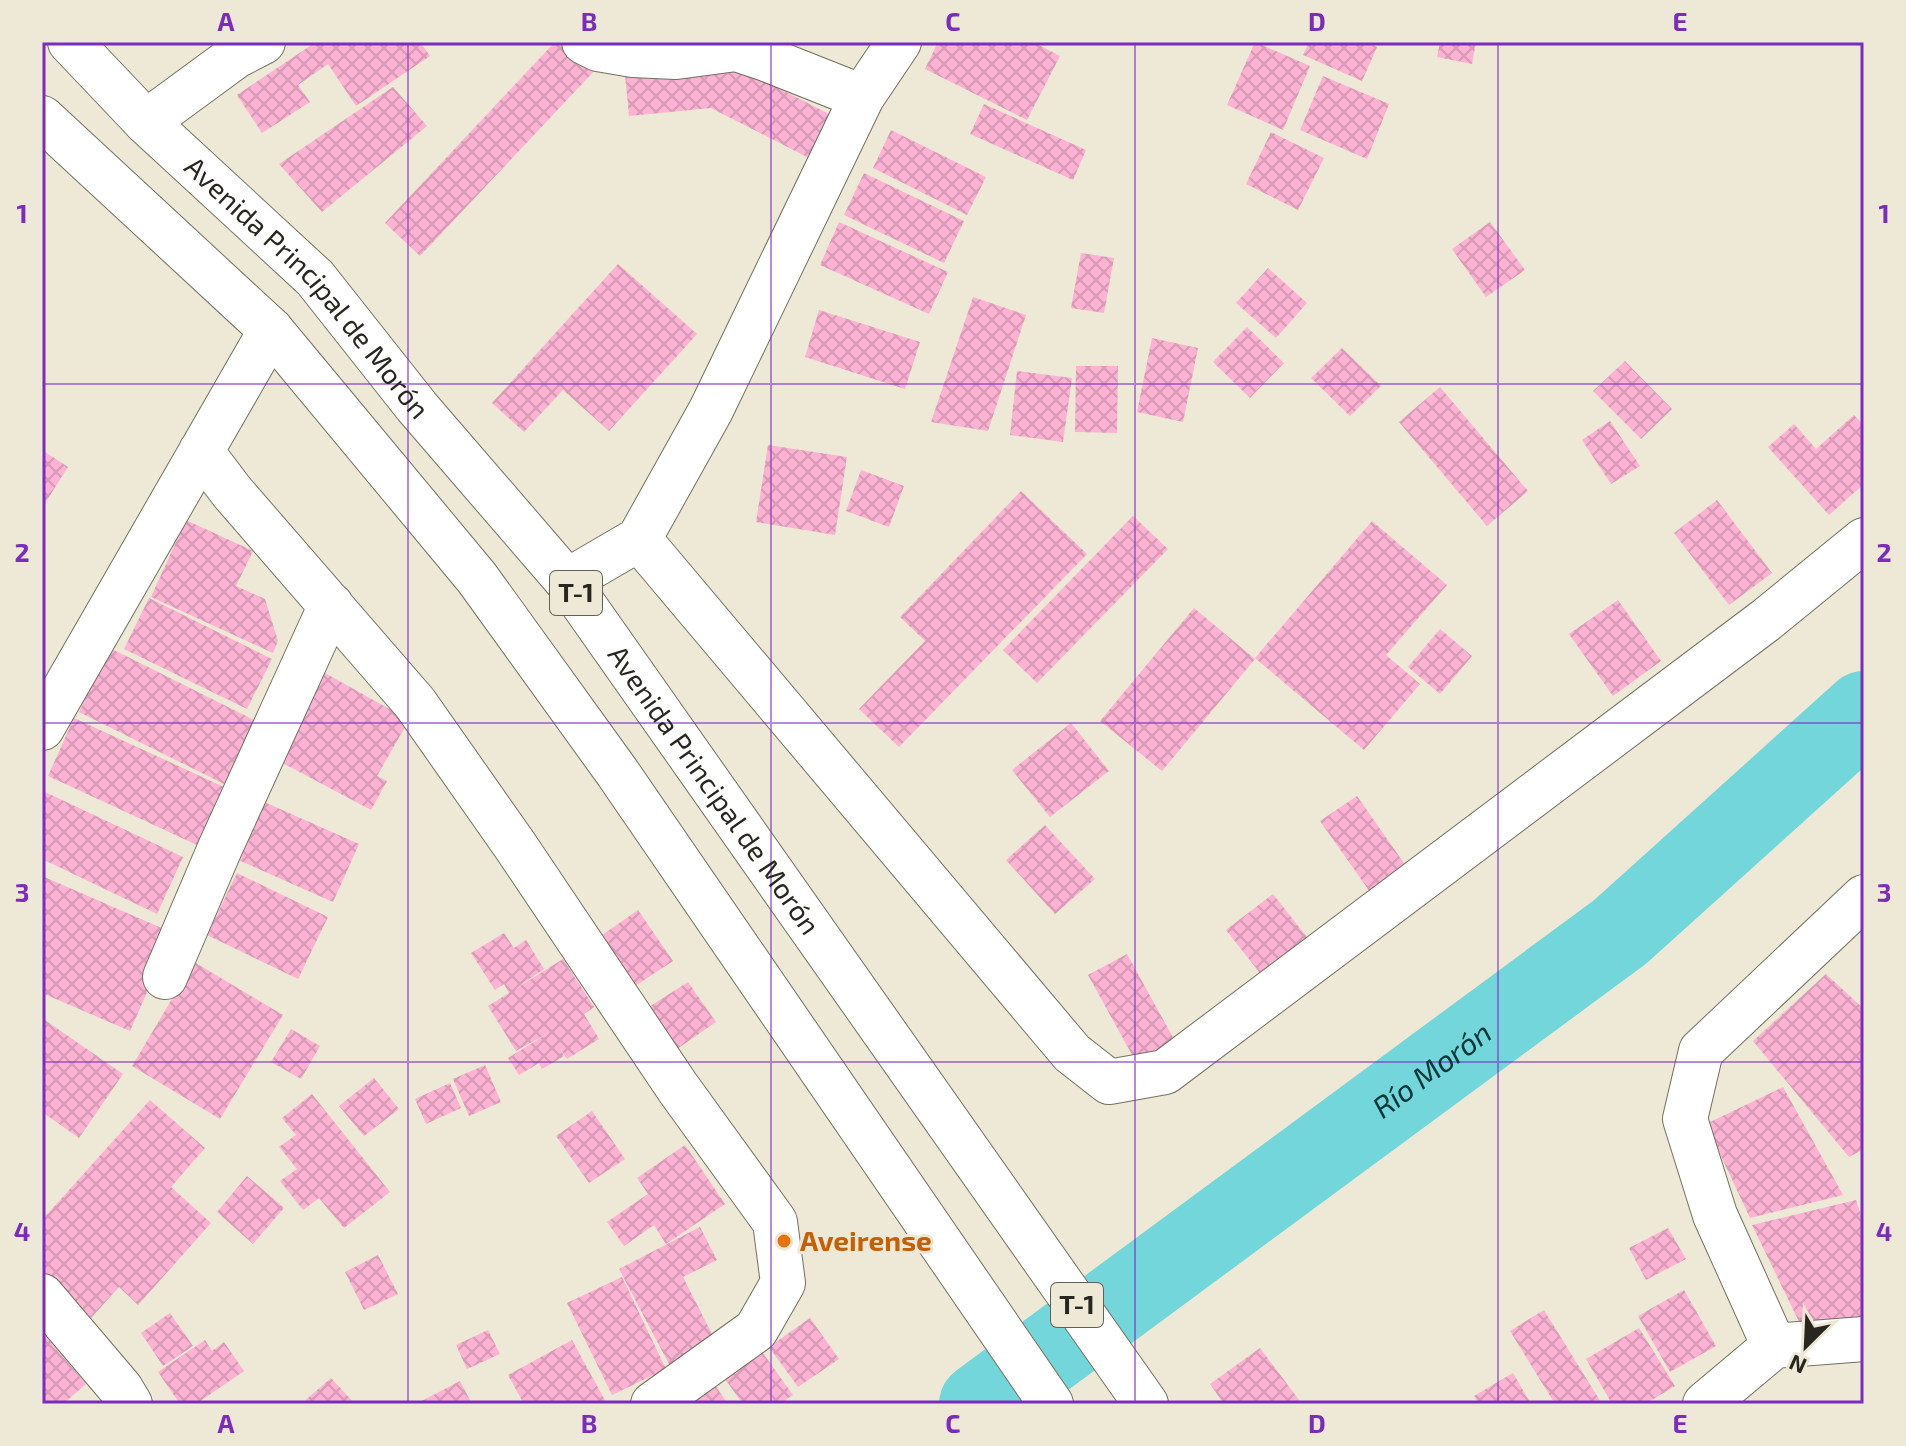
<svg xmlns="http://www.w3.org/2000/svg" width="1906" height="1446" viewBox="0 0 1906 1446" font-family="'Exo 2',sans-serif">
  <defs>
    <pattern id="building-cross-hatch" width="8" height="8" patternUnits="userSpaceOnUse" patternTransform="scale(2)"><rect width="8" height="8" fill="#fbb2d3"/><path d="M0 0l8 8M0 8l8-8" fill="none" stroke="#d799b5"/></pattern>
  </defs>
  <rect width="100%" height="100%" fill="#ede9d6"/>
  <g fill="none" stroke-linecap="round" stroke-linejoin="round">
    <path stroke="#73d6da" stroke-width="82" id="s1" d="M 980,1404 L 1620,932 L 1864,712"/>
  </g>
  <path fill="url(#building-cross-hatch)" d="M 316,42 L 420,42 L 430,56 L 356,106 L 328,64 L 298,85 L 310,102 L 262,133 L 237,95 Z
    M 938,42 L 1033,42 L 1060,56 L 1027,120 L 925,69 Z
    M 1255,42 L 1310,66 L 1283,130 L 1227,105 Z
    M 1309,42 L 1366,42 L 1377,47 L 1362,81 L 1303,55 Z
    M 1440,42 L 1476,42 L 1472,64 L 1437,57 Z
    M 554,43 L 599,66 L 420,256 L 385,223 Z
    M 735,66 L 831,115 L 809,158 L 711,108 L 629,116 L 625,75 Z
    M 1323,76 L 1389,104 L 1367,159 L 1300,130 Z
    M 393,87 L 427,126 L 322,212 L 279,164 Z
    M 984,104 L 1086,150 L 1073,180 L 970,134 Z
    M 891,130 L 986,177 L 967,215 L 873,168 Z
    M 1271,132 L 1324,158 L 1298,210 L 1246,184 Z
    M 864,173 L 964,221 L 944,263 L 844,215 Z
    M 839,222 L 948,272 L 929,314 L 820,265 Z
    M 1490,222 L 1525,270 L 1486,297 L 1452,249 Z
    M 1081,253 L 1114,258 L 1104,313 L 1071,308 Z
    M 618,264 L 697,334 L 609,431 L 563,390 L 524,432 L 492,403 Z
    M 1268,268 L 1307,303 L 1276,338 L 1236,303 Z
    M 973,297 L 1026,315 L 988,431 L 931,422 Z
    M 819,310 L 920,342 L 905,389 L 805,357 Z
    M 1247,327 L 1284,363 L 1250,398 L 1213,362 Z
    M 1152,338 L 1198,348 L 1183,422 L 1137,412 Z
    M 1342,348 L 1381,386 L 1350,416 L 1311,378 Z
    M 1625,361 L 1672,409 L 1641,439 L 1593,391 Z
    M 1076,366 L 1118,366 L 1117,433 L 1075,432 Z
    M 1017,371 L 1072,378 L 1063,442 L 1010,435 Z
    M 1440,387 L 1528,491 L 1487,526 L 1399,422 Z
    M 1854,415 L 1864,426 L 1864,484 L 1829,515 L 1768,447 L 1794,424 L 1816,449 Z
    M 1610,421 L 1640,466 L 1611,484 L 1582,440 Z
    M 768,445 L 847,457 L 835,535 L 756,522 Z
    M 42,450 L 68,467 L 42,508 Z
    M 861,470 L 904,486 L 889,527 L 846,511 Z
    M 1021,491 L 1087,554 L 899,747 L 859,709 L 925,641 L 900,617 Z
    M 1717,500 L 1772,573 L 1729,605 L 1674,533 Z
    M 1133,516 L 1168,549 L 1037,683 L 1003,650 Z
    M 186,520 L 253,551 L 236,586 L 265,599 L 278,641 L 273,653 L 151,597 Z
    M 1372,521 L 1447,585 L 1386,655 L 1420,684 L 1364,750 L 1255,658 Z
    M 149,598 L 272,659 L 247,709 L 124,649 Z
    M 1618,600 L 1661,661 L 1613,696 L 1569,634 Z
    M 1194,608 L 1255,659 L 1162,771 L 1100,721 Z
    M 1440,629 L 1472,656 L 1440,694 L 1408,667 Z
    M 110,648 L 256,721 L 224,784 L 79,712 Z
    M 325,673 L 409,720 L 377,776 L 387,781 L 371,810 L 277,760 Z
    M 74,718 L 224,787 L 197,845 L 48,776 Z
    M 1071,723 L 1109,771 L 1050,817 L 1012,770 Z
    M 43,791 L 183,857 L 157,914 L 42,859 Z
    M 1357,796 L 1406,866 L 1370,892 L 1320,821 Z
    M 262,801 L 359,844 L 333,902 L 236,859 Z
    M 1045,825 L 1095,879 L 1055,914 L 1006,860 Z
    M 237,873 L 328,917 L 298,979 L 207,935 Z
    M 42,876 L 173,933 L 130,1031 L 42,993 Z
    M 1273,894 L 1310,941 L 1263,977 L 1226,930 Z
    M 638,910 L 673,961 L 629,990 L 595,940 Z
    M 504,933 L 514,948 L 526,940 L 544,969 L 512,991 L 563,959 L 594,1007 L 584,1014 L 599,1039 L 567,1059 L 559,1047 L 564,1056 L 542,1069 L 539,1063 L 519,1075 L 508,1058 L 550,1032 L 516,1051 L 488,1006 L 509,993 L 504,984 L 495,990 L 471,953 Z
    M 1127,954 L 1175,1041 L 1136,1062 L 1088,975 Z
    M 194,962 L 283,1015 L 220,1119 L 132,1066 Z
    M 1826,974 L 1864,1009 L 1864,1149 L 1849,1157 L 1753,1041 Z
    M 688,982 L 716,1022 L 677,1049 L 649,1007 Z
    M 42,1018 L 123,1074 L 79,1138 L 42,1112 Z
    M 291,1029 L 320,1046 L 301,1079 L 271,1062 Z
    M 485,1065 L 501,1102 L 469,1116 L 453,1079 Z
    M 374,1078 L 399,1109 L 364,1136 L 339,1106 Z
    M 450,1083 L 461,1108 L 426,1124 L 415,1099 Z
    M 1783,1087 L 1843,1195 L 1750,1218 L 1706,1124 Z
    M 312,1094 L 390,1192 L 344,1228 L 319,1198 L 303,1210 L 280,1181 L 297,1169 L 279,1147 L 296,1135 L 282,1118 Z
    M 150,1100 L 205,1148 L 171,1187 L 211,1223 L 138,1305 L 119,1287 L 91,1318 L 42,1274 L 42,1220 Z
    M 592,1111 L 625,1159 L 589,1183 L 556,1136 Z
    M 685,1145 L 725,1204 L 666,1244 L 654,1225 L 624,1246 L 607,1222 L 648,1194 L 637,1178 Z
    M 247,1176 L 284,1208 L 253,1244 L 217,1212 Z
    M 1856,1200 L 1864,1224 L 1864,1325 L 1805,1334 L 1752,1225 Z
    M 700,1227 L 717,1260 L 683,1277 L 716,1342 L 670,1366 L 619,1269 Z
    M 1668,1228 L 1686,1259 L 1646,1280 L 1629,1248 Z
    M 378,1255 L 398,1294 L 364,1310 L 345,1272 Z
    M 622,1277 L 666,1369 L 612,1395 L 567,1303 Z
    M 1684,1290 L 1716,1346 L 1670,1372 L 1638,1316 Z
    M 1544,1310 L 1602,1404 L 1555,1404 L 1510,1331 Z
    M 170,1313 L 193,1346 L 163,1366 L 141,1333 Z
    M 810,1318 L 839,1359 L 798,1387 L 769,1347 Z
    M 1639,1328 L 1675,1386 L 1645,1404 L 1612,1404 L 1586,1359 Z
    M 488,1330 L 500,1354 L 467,1369 L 456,1345 Z
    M 42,1332 L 86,1384 L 63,1404 L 42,1404 Z
    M 205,1340 L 212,1351 L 224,1342 L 244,1371 L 196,1404 L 180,1404 L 158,1372 Z
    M 572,1340 L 607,1404 L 524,1404 L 508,1375 Z
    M 1260,1348 L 1302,1404 L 1224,1404 L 1210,1384 Z
    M 760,1349 L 793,1395 L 780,1404 L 743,1404 L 722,1375 Z
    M 1513,1373 L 1531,1404 L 1479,1404 L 1474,1396 Z
    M 331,1378 L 355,1404 L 301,1404 Z
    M 460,1381 L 472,1404 L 416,1404 Z
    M 712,1381 L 728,1404 L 680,1404 Z"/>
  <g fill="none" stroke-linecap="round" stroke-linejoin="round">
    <defs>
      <path id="minor" d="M 584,42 L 598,49 L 633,55 L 676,57 L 736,49 L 766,59 L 862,97
        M 146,122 L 236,56 L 263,42
        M 201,451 L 232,492 L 415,703 L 514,844 L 678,1088 L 775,1222 L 783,1283 L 756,1330 L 653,1404
        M 639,539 L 1072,1053 L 1109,1082 L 1165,1072 L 1766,620 L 1864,540
        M 567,581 L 639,539 L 711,410 L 862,97 L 899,42
        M 42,728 L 271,330
        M 165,977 L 220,848 L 331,605
        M 42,1296 L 121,1389 L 130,1404
        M 1774,1346 L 1715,1215 L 1685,1119 L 1701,1051 L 1864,897
        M 1705,1404 L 1774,1346 L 1864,1339"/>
      <g id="primary">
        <path id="s2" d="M 70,42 L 146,122 L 315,278 L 417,407 L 567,581 L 1146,1404"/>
        <path d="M 42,118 L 271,330 L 477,578 L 617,772 L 1051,1404"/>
      </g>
    </defs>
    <use href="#minor" stroke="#73705f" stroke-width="46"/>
    <use href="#primary" stroke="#73705f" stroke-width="46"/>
    <use href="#minor" stroke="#fff" stroke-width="44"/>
    <use href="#primary" stroke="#fff" stroke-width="44"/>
  </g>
  <path fill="none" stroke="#7b2cbf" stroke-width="2" stroke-opacity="0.55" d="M 408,42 L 408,1404M 771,42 L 771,1404M 1135,42 L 1135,1404M 1498,42 L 1498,1404M 42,384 L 1864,384M 42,723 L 1864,723M 42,1062 L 1864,1062"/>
  <circle fill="#e8710a" stroke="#ede9d6" stroke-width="3" cx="784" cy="1241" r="8"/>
  <g text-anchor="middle" stroke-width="6" stroke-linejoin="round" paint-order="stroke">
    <g fill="#ede9d6" stroke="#636156" stroke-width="2">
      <rect x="550" y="571" width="52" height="44" rx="6"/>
      <rect x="1051" y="1283" width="52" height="44" rx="6"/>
    </g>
    <g font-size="26" font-weight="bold" fill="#28271f">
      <text x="576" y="602">T-1</text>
      <text x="1077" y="1314">T-1</text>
    </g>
    <g font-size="28" fill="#28271f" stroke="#ede9d6">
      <text dy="10" stroke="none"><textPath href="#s2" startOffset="342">Avenida Principal de Morón</textPath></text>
      <text dy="10" stroke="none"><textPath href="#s2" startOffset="990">Avenida Principal de Morón</textPath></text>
    </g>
    <g font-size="28" font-weight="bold" fill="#c56008" stroke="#ede9d6" text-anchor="start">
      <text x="800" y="1251">Aveirense</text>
    </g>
    <g font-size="30" font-style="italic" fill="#053739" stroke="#ede9d6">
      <text dy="10" stroke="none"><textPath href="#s1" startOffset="562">Río Morón</textPath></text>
    </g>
  </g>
  <rect width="1906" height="1446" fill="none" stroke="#ede9d6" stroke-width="88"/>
  <g transform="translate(1806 1346) rotate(204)" stroke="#ede9d6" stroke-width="6" paint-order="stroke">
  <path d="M0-6L14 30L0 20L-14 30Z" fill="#28271f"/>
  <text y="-12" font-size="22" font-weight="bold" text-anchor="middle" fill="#28271f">N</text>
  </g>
  <rect x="44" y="44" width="1818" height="1358" fill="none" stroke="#7b2cbf" stroke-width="3"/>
  <g font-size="26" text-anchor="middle" font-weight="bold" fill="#7b2cbf">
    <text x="226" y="31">A</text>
    <text x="589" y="31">B</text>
    <text x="953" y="31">C</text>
    <text x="1317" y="31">D</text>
    <text x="1680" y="31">E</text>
    <text x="22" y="223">1</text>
    <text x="1884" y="223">1</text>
    <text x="22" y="562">2</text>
    <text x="1884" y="562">2</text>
    <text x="22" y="902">3</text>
    <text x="1884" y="902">3</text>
    <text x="22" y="1241">4</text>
    <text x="1884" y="1241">4</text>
    <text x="226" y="1433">A</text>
    <text x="589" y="1433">B</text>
    <text x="953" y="1433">C</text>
    <text x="1317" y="1433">D</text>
    <text x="1680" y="1433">E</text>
  </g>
</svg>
